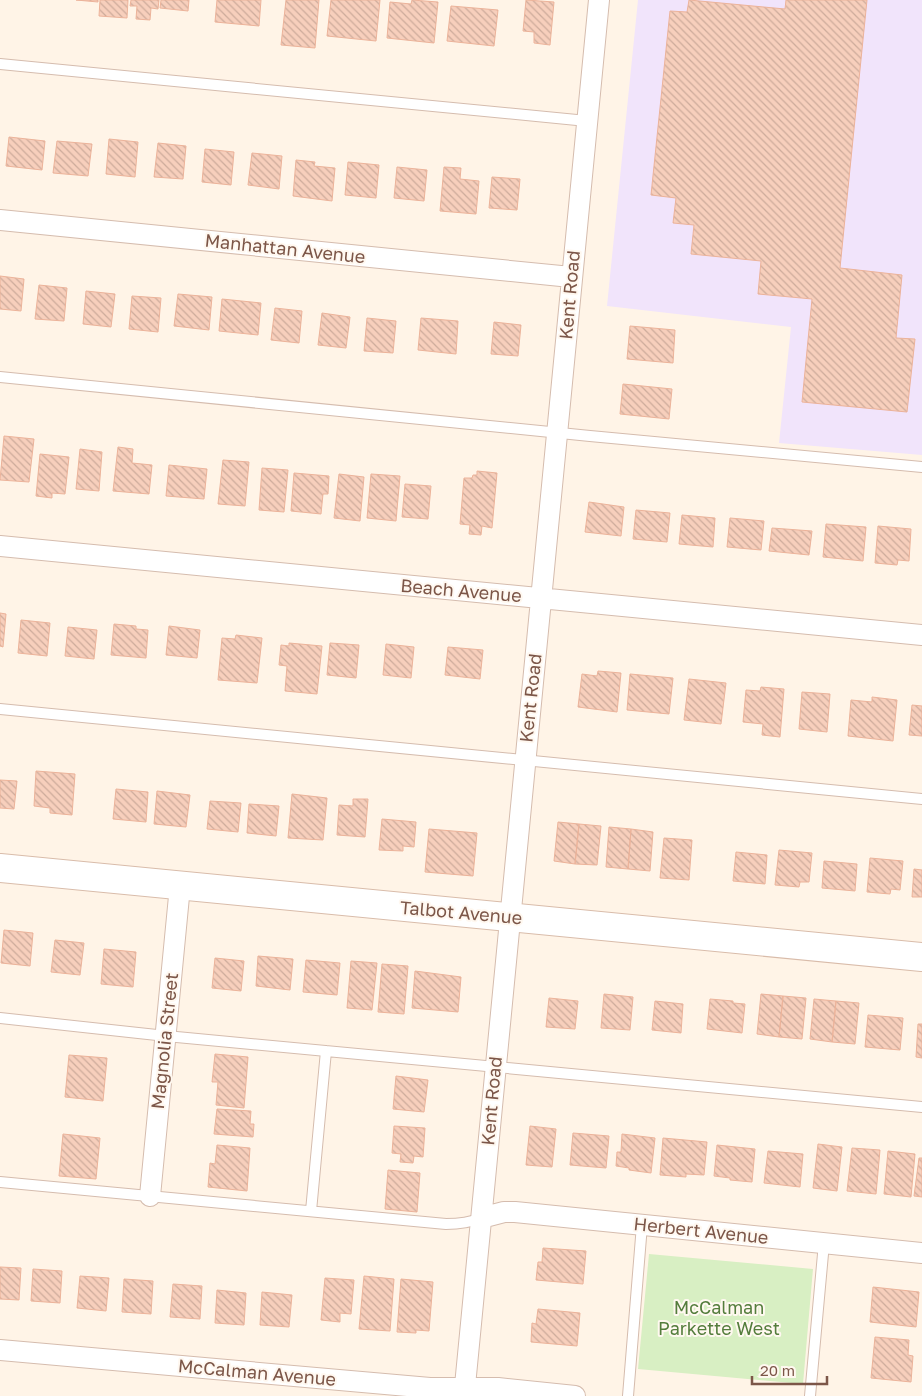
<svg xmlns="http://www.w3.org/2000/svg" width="922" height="1396" viewBox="0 0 922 1396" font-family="'Golos Text',sans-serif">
  <defs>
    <pattern id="building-back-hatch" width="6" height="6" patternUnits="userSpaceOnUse" patternTransform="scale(1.25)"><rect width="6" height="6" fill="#f7cfbc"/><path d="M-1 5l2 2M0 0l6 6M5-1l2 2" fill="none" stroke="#cdab9b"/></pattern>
  </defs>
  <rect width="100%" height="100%" fill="#fff4e7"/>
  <path fill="#f1e4fb" d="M 638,0 L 922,0 L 922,455 L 779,443 L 791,327 L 607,306 Z"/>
  <path fill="#d8efc3" d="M 649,1254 L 813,1269 L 803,1384 L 638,1369 Z"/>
  <path fill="url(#building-back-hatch)" stroke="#ecb39a" d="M 76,0 L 98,0 L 98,2 Z
    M 100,0 L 128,0 L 127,18 L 99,16 Z
    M 131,0 L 159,0 L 158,9 L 151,8 L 150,20 L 136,19 L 137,6 L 130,6 Z
    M 161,0 L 189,0 L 188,11 L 160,8 Z
    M 217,0 L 261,0 L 259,26 L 215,22 Z
    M 286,0 L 319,0 L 315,48 L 281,45 Z
    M 331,0 L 380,0 L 376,41 L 327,36 Z
    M 412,0 L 438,2 L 434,43 L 387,38 L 390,2 L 411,4 Z
    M 526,0 L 554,2 L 550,45 L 534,43 L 534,32 L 523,31 Z
    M 689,0 L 785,9 L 786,0 L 867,0 L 840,268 L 902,275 L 896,338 L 915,339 L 907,412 L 802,402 L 812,299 L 758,294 L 761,261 L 691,254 L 694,225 L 673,223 L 676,198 L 651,195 L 670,11 L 687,12 Z
    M 451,6 L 498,10 L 494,46 L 447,41 Z
    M 9,137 L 45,141 L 42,170 L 6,166 Z
    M 109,139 L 138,142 L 135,177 L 106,174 Z
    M 57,141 L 92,144 L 88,176 L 53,173 Z
    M 158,143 L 186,146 L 183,179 L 154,177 Z
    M 205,149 L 234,152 L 231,185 L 202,182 Z
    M 252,153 L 282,156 L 279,189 L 248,185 Z
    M 296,160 L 315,162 L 314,166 L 335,168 L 332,201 L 293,196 Z
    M 348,162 L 379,165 L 376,198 L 345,195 Z
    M 397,167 L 427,170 L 424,201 L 394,198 Z
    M 444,167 L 461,168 L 460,179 L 479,181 L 476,214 L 440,211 Z
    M 492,177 L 520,179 L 517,210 L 489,208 Z
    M 0,276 L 24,279 L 21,311 L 0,309 Z
    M 39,285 L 67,288 L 64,321 L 35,319 Z
    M 86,291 L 115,294 L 111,327 L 83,324 Z
    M 178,294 L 212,297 L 209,330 L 174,326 Z
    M 132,296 L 161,298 L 158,332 L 129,329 Z
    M 222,299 L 261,303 L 258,335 L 219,331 Z
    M 275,308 L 302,311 L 299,343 L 271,340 Z
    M 322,313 L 350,317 L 346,348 L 318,345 Z
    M 367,318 L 396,321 L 393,353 L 364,351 Z
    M 421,318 L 458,321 L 456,354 L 418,350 Z
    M 494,322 L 521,325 L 518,356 L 491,354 Z
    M 630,326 L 675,330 L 673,363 L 627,359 Z
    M 623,384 L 672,389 L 669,419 L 620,414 Z
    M 4,436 L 34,439 L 29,482 L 0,480 Z
    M 118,447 L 133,449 L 132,463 L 152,465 L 149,494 L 113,491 Z
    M 80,449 L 102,452 L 99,491 L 76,489 Z
    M 40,454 L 69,457 L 65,494 L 52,493 L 52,498 L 36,496 Z
    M 223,460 L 249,462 L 245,506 L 218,504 Z
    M 169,465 L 207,469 L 204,499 L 166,496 Z
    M 262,468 L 288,470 L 284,512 L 259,510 Z
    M 477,471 L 497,473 L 492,528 L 482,526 L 481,535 L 469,534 L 470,525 L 460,524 L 464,478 L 472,478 L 473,475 L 477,475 Z
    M 294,473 L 329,476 L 328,494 L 323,494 L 321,514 L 291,511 Z
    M 339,474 L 364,477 L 360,521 L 334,518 Z
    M 371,474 L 400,476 L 396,521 L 367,518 Z
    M 405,484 L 431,486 L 428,519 L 402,517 Z
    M 589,502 L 624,507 L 621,536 L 585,532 Z
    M 636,510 L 670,513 L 667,542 L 633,539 Z
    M 682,515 L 715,518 L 713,547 L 679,544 Z
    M 730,518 L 764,521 L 761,550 L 727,547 Z
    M 826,524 L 866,527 L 863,561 L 823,557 Z
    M 878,526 L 911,529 L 909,561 L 898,560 L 897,565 L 875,563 Z
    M 772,528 L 812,531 L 809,555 L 769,551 Z
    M 0,613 L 6,614 L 3,647 L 0,646 Z
    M 21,620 L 50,623 L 47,656 L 18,653 Z
    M 114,624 L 136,626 L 136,629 L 148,630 L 146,658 L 111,655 Z
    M 169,626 L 200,630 L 197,658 L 166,655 Z
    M 68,627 L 97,630 L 94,659 L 65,656 Z
    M 236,635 L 262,638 L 257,683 L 218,680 L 222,638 L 235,639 Z
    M 289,643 L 322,646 L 317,694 L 285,691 L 287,666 L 279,665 L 281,645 L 289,646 Z
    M 330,643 L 359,645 L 356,678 L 327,675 Z
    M 386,644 L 414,647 L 411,678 L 383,675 Z
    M 448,647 L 483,650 L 480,679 L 445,675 Z
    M 598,671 L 621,673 L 617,712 L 578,707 L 582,674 L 597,676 Z
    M 630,674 L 673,678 L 669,714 L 627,710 Z
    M 689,679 L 726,683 L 721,724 L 684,720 Z
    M 761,687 L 784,689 L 780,737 L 762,735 L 763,724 L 743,722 L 746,690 L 760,691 Z
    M 802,692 L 830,694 L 827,732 L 799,729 Z
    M 872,697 L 897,700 L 893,741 L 848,736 L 851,700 L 872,702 Z
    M 912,705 L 922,706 L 922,736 L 909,735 Z
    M 36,771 L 75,774 L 72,815 L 50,813 L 50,808 L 34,806 Z
    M 0,780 L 17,781 L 14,809 L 0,808 Z
    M 116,789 L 148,792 L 146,822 L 113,819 Z
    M 157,791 L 190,795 L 186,827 L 154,824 Z
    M 292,794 L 327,798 L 323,840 L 288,838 Z
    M 353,799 L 368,799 L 365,837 L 337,835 L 339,805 L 353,806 Z
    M 210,801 L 241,803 L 238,832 L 207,829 Z
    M 249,804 L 279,806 L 276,836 L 247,833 Z
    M 382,819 L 416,822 L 414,847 L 403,846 L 403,851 L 379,850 Z
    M 558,822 L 579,824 L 575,864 L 554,861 Z
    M 579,824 L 601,826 L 597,865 L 575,864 Z
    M 609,827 L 631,829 L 628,869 L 606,867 Z
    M 429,829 L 477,833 L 473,876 L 425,872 Z
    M 631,829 L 653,832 L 650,871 L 628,869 Z
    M 664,838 L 692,840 L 689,880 L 660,878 Z
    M 779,850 L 812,853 L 809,882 L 800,882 L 799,887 L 775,885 Z
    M 736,852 L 767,855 L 765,884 L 733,881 Z
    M 870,858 L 903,861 L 900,890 L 891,889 L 890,894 L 867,892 Z
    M 824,861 L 857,864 L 855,891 L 822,888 Z
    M 914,869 L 922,870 L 922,897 L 912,897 Z
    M 4,930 L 33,933 L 30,966 L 1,963 Z
    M 55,940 L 84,943 L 80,975 L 51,972 Z
    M 104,949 L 136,952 L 133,987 L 101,984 Z
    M 258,956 L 293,959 L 290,990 L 256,986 Z
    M 215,958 L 244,961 L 241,991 L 212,988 Z
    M 306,960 L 340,963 L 337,995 L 303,992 Z
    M 351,961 L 377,963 L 372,1010 L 347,1008 Z
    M 382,964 L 408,966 L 404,1014 L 378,1012 Z
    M 415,971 L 461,977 L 458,1012 L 412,1008 Z
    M 604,994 L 633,997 L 630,1030 L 601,1028 Z
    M 761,994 L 783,996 L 779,1037 L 757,1034 Z
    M 783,996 L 806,998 L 802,1039 L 779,1037 Z
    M 549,998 L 578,1001 L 575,1029 L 546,1027 Z
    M 710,999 L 733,1001 L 733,1003 L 745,1004 L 742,1033 L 707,1029 Z
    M 814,999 L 836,1001 L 832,1042 L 810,1039 Z
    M 655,1001 L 683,1004 L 681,1033 L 652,1030 Z
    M 836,1001 L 859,1003 L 855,1044 L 832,1042 Z
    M 868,1015 L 903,1018 L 900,1050 L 865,1047 Z
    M 918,1024 L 922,1024 L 922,1058 L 916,1057 Z
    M 215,1054 L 248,1057 L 244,1108 L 216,1105 L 218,1082 L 212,1082 Z
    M 69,1055 L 107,1058 L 103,1101 L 65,1097 Z
    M 396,1076 L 428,1080 L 424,1112 L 393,1109 Z
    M 217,1109 L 251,1111 L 250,1124 L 254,1124 L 253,1137 L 214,1134 Z
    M 394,1126 L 425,1128 L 423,1157 L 414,1156 L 413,1163 L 400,1162 L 401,1154 L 392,1153 Z
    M 530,1126 L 556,1129 L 552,1167 L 526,1165 Z
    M 573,1133 L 609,1136 L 606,1168 L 570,1165 Z
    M 63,1134 L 100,1138 L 96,1179 L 59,1176 Z
    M 622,1134 L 655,1138 L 651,1173 L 629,1170 L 629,1168 L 616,1166 L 617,1152 L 621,1152 Z
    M 663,1138 L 707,1142 L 704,1175 L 686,1174 L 686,1177 L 660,1175 Z
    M 818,1144 L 842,1147 L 837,1191 L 813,1188 Z
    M 217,1145 L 250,1148 L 247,1191 L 208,1187 L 210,1163 L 215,1164 Z
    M 717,1145 L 755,1149 L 752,1182 L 730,1180 L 730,1178 L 714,1176 Z
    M 852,1148 L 880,1150 L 876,1194 L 847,1191 Z
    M 768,1151 L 803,1154 L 800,1187 L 764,1183 Z
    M 888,1151 L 915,1154 L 911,1197 L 884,1194 Z
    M 919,1158 L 922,1158 L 922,1197 L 914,1196 Z
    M 388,1170 L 420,1173 L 417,1212 L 385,1209 Z
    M 543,1248 L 586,1251 L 583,1284 L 536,1280 L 538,1262 L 542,1262 Z
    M 0,1267 L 21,1268 L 19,1300 L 0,1299 Z
    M 33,1269 L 62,1271 L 60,1303 L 31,1301 Z
    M 80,1276 L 109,1278 L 106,1311 L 77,1308 Z
    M 364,1276 L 394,1279 L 390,1331 L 359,1329 Z
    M 325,1278 L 354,1280 L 351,1314 L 340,1313 L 340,1322 L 321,1320 Z
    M 124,1279 L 153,1281 L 151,1314 L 122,1312 Z
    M 401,1279 L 433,1282 L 429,1331 L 416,1330 L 416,1333 L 397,1332 Z
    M 173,1284 L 202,1286 L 200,1319 L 170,1317 Z
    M 873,1287 L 919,1292 L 916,1327 L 870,1322 Z
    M 217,1290 L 246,1293 L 244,1325 L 215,1323 Z
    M 262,1292 L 292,1295 L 289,1327 L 260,1325 Z
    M 538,1309 L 580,1313 L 577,1346 L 531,1342 L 532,1323 L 536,1324 Z
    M 875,1337 L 909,1340 L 908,1355 L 913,1356 L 911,1382 L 871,1378 Z"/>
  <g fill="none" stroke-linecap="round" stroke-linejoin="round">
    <defs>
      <path id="lane" d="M 0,64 L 587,121
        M 0,377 L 590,436 L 922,467
        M 0,709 L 922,799
        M 0,1018 L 166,1036 L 922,1107
        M 0,1182 L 446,1224 C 459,1224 469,1223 481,1218
        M 311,1211 L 326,1051
        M 628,1396 L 642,1225
        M 810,1396 L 824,1243"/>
      <path id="street" d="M 0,220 L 571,277
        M 0,546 L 922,635
        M 150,1196 L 180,886
        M 481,1218 L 504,1212 L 515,1212 L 922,1253
        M 0,1350 L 430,1388 L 498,1388 L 575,1396
        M 464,1396 L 599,0"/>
      <path id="secondary" d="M 0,868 L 922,957"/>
    </defs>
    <use href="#lane" stroke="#d5bcae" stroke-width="12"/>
    <use href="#street" stroke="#d5bcae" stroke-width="22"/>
    <use href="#secondary" stroke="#d9bcaa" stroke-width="30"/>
    <use href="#lane" stroke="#fff" stroke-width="10"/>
    <use href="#street" stroke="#fff" stroke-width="20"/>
    <use href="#secondary" stroke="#fff" stroke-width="28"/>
  </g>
  <g text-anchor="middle" stroke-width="4" stroke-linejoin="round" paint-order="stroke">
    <g font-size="18" fill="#7c5648" stroke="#fff8f0">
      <text transform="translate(285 249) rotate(6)" y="6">Manhattan Avenue</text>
      <text transform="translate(570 295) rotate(-85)" y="6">Kent Road</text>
      <text transform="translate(461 591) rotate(5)" y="6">Beach Avenue</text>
      <text transform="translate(531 698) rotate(-84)" y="6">Kent Road</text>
      <text transform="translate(461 913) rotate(5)" y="6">Talbot Avenue</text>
      <text transform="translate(165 1041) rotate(-84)" y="6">Magnolia Street</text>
      <text transform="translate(492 1101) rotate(-85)" y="6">Kent Road</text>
      <text transform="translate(701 1231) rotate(6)" y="6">Herbert Avenue</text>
      <text transform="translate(257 1373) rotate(5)" y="6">McCalman Avenue</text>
    </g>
    <g font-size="18" fill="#547d3c" stroke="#fff8f0">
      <text x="719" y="1314">McCalman<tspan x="719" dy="21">Parkette West</tspan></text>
    </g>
  </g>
  <path d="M752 1376v8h75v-8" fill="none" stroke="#7c5648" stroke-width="2.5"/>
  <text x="760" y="1376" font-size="15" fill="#7c5648" stroke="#fff8f0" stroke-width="4" paint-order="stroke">20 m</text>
</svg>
